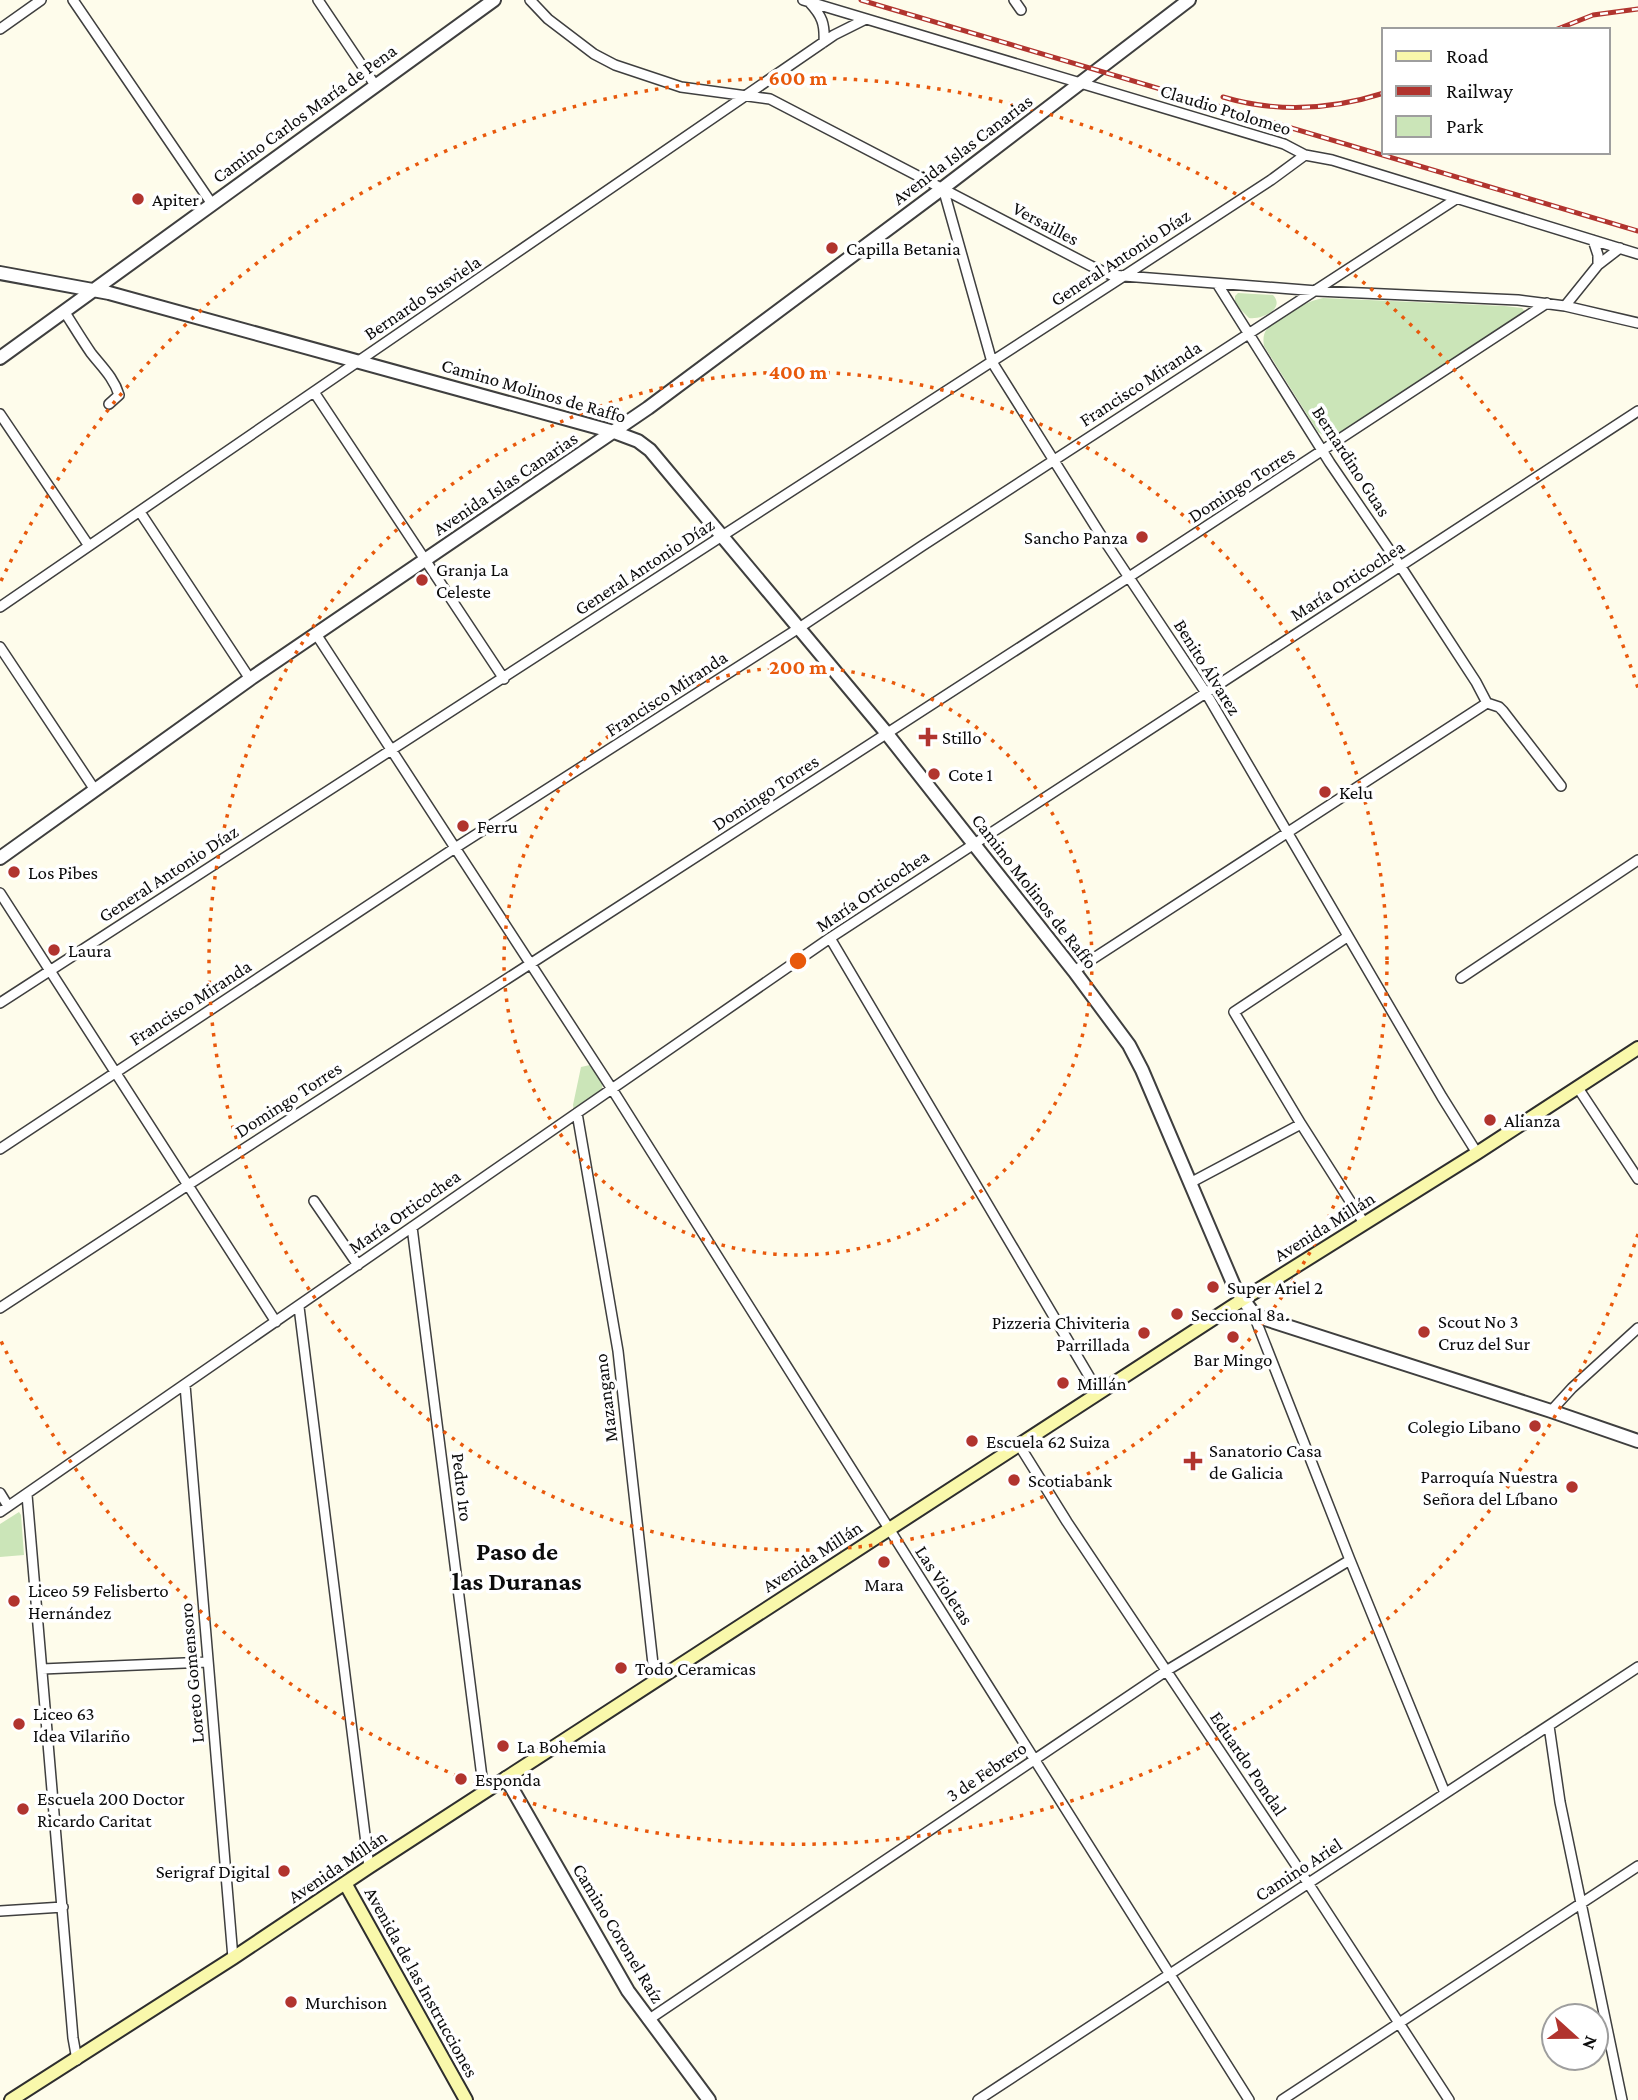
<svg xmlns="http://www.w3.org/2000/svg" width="1638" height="2100" viewBox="0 0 1638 2100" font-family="'Crimson Pro',serif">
  <rect width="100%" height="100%" fill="#fefceb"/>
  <path fill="#cbe5b8" d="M 1238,293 L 1273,295 C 1286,309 1261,320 1249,318 L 1235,304 L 1235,296 Z
    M 1323,298 L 1504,306 L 1522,308 L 1525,312 L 1523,316 L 1481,341 L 1334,436 L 1323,435 L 1318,432 L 1264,346 C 1263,340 1263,334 1267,329 C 1277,316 1307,301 1323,298 Z
    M 590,1065 C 596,1073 606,1081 601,1091 L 574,1110 L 573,1105 L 581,1067 Z
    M 19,1512 L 21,1515 L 24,1555 L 0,1557 L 0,1524 Z"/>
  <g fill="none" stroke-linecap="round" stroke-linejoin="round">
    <defs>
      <path id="minor" d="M 73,0 L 212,204
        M 318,0 L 375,85
        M 530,0 L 548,19 L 594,54 L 615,65 L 681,87 L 770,99 L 1091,266 L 1111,275 L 1317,291 L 1518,300 L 1565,306 L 1638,323
        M 803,0 L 1284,144 L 1305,155 L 1332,160 L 1638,254
        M 1014,0 L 1021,10
        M 810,3 C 822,16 825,24 824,42
        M 0,29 L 41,0
        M 943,188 L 992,362 L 1102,537 L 1206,693 L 1442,1097 L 1477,1153
        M 1593,240 L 1598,255 L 1598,265
        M 1218,285 L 1330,463 L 1401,567 L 1476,682 L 1487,703 L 1499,707 L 1503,711 L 1561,786
        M 1565,306 L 1598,265 L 1620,248
        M 64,311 C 73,325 82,340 91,353 C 102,367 114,378 119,395 L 109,404
        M 314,392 L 504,679
        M 0,414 L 89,546
        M 140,512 L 250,679
        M 0,607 L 834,35 L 866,19
        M 316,634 L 612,1089 L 1249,2100
        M 0,647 L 95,790
        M 0,893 L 276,1322
        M 1347,937 L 1234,1012 L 1301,1124 L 1364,1223
        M 830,938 L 1099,1393
        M 1074,971 L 1487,703
        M 1461,978 L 1638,860
        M 0,1003 L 1124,276 L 1271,180 L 1305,155
        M 1578,1088 L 1638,1179
        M 577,1113 L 618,1351 L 655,1682
        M 0,1149 L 455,848 L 799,628 L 922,546 L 1456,199
        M 1190,1183 L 1301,1124
        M 314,1201 L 358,1265
        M 412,1227 L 484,1793
        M 299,1307 L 369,1867
        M 0,1308 L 188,1185 L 1129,577 L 1547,303
        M 1253,1313 L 1350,1560 L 1445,1793
        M 185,1385 L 233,1958
        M 1551,1411 L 1572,1388 L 1638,1328
        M 1019,1445 L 1067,1522 L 1308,1883 L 1449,2100
        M 0,1493 L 8,1506
        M 27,1495 L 73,2038 L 77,2060
        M 0,1512 L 830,938 L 1638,411
        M 42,1669 L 208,1662
        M 1549,1726 L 1560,1802 L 1622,2100
        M 0,1911 L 63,1907
        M 648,2020 L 1166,1671 L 1350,1560
        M 978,2100 L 1638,1667
        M 1282,2100 L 1638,1866"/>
      <path id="tertiary" d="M 0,273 L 109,293 L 614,432 L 638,441 L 650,450 L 884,730 L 973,843 L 1074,971 L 1129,1045 L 1142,1070 L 1235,1288 L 1253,1313 L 1262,1318 L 1551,1411 L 1638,1441
        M 0,358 L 494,0
        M 0,858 L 250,679 L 648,408 L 943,188 L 1189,0
        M 506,1778 L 628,1991 L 709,2100"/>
      <path id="secondary" d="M 345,1883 L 466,2100
        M 11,2100 L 233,1958 L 369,1867 L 1242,1300 L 1477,1153 L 1638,1048"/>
    </defs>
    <use href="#minor" stroke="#3f3f3f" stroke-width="12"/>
    <use href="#tertiary" stroke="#3f3f3f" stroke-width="16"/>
    <use href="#secondary" stroke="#2e2e2e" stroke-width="16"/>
    <use href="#minor" stroke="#fff" stroke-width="9"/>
    <use href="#tertiary" stroke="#fff" stroke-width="12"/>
    <use href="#secondary" stroke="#f9f8ab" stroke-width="12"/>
    <defs>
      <path id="rail" d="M 861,0 L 1638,231
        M 1555,30 L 1593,15 L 1638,9
        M 1223,97 C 1277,113 1331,110 1384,93"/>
    </defs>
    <use href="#rail" stroke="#b1342e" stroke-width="5"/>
    <use href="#rail" stroke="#fff" stroke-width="2.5" stroke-dasharray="8" stroke-linecap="butt"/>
  </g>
  <g fill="none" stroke="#e8590c" stroke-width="3.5" stroke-dasharray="3.5 7">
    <circle cx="798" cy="961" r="294"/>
    <circle cx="798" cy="961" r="589"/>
    <path d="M1638 1234A883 883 0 0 1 1 1341M1 581A883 883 0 0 1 1638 688"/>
  </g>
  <g fill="#b1342e" stroke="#fff" stroke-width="2.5">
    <circle cx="138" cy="199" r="7"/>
    <circle cx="832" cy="248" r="7"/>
    <circle cx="1142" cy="537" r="7"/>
    <circle cx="422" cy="580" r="7"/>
    <path d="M924.5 726.5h7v7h7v7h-7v7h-7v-7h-7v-7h7z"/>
    <circle cx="934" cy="774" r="7"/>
    <circle cx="1325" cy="792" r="7"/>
    <circle cx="463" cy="826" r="7"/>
    <circle cx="14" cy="872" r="7"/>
    <circle cx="54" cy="950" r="7"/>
    <circle cx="1490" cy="1120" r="7"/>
    <circle cx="1213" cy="1287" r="7"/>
    <circle cx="1177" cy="1314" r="7"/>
    <circle cx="1424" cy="1332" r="7"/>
    <circle cx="1144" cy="1333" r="7"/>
    <circle cx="1233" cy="1337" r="7"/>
    <circle cx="1063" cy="1383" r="7"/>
    <circle cx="1535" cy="1426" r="7"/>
    <circle cx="972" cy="1441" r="7"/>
    <path d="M1189.5 1450.5h7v7h7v7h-7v7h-7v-7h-7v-7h7z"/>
    <circle cx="1014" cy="1480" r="7"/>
    <circle cx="1572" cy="1487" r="7"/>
    <circle cx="884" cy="1562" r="7"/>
    <circle cx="14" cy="1601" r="7"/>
    <circle cx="621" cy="1668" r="7"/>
    <circle cx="19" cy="1724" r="7"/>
    <circle cx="503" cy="1746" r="7"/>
    <circle cx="461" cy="1779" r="7"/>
    <circle cx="23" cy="1809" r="7"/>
    <circle cx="284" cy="1871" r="7"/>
    <circle cx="291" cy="2002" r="7"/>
  </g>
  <g text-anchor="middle" stroke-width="7" stroke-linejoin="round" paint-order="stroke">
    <g font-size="19" fill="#0c0c0c" stroke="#fff">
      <text transform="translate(1226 109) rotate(17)" y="7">Claudio Ptolomeo</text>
      <text transform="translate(304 113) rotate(-36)" y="7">Camino Carlos María de Pena</text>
      <text transform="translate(962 149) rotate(-37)" y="7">Avenida Islas Canarias</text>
      <text transform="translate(1046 223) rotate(28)" y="7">Versailles</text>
      <text transform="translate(1120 257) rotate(-33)" y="7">General Antonio Díaz</text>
      <text transform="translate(422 297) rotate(-34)" y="7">Bernardo Susviela</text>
      <text transform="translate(1140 383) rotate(-33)" y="7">Francisco Miranda</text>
      <text transform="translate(534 390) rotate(16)" y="7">Camino Molinos de Raffo</text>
      <text transform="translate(1352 461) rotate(57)" y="7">Bernardino Guas</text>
      <text transform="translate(505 483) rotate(-34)" y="7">Avenida Islas Canarias</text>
      <text transform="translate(1241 484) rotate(-33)" y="7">Domingo Torres</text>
      <text transform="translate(644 566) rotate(-33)" y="7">General Antonio Díaz</text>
      <text transform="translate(1347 580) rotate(-33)" y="7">María Orticochea</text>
      <text transform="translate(1208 667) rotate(58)" y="7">Benito Álvarez</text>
      <text transform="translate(666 693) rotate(-33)" y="7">Francisco Miranda</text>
      <text transform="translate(765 792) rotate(-33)" y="7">Domingo Torres</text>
      <text transform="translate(168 873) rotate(-33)" y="7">General Antonio Díaz</text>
      <text transform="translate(872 890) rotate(-34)" y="7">María Orticochea</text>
      <text transform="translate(1035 891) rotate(52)" y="7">Camino Molinos de Raffo</text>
      <text transform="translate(190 1002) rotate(-33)" y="7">Francisco Miranda</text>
      <text transform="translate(288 1099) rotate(-33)" y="7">Domingo Torres</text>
      <text transform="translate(404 1211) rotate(-35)" y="7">María Orticochea</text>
      <text transform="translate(1324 1226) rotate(-32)" y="7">Avenida Millán</text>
      <text transform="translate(605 1398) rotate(-97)" y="7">Mazangano</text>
      <text transform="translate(463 1487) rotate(83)" y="7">Pedro 1ro</text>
      <text transform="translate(812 1556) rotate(-33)" y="7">Avenida Millán</text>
      <text transform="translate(945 1585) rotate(57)" y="7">Las Violetas</text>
      <text transform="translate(191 1673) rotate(-95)" y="7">Loreto Gomensoro</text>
      <text transform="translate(1249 1763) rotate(56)" y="7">Eduardo Pondal</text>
      <text transform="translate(986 1771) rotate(-34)" y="7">3 de Febrero</text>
      <text transform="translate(337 1866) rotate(-34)" y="7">Avenida Millán</text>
      <text transform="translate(1298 1869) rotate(-33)" y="7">Camino Ariel</text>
      <text transform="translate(619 1933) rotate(59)" y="7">Camino Coronel Raíz</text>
      <text transform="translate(422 1982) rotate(61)" y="7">Avenida de las Instrucciones</text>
    </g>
    <g font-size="19" fill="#0c0c0c" stroke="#fff" text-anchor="start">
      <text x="152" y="206">Apiter</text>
      <text x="846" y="255">Capilla Betania</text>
      <text x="1128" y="544" text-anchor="end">Sancho Panza</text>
      <text x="436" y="576">Granja La<tspan x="436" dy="22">Celeste</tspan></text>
      <text x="942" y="744">Stillo</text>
      <text x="948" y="781">Cote 1</text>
      <text x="1339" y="799">Kelu</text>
      <text x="477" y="833">Ferru</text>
      <text x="28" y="879">Los Pibes</text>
      <text x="68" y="957">Laura</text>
      <text x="1504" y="1127">Alianza</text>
      <text x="1227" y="1294">Super Ariel 2</text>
      <text x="1191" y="1321">Seccional 8a.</text>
      <text x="1438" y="1328">Scout No 3<tspan x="1438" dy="22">Cruz del Sur</tspan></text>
      <text x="1130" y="1329" text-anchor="end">Pizzeria Chiviteria<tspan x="1130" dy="22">Parrillada</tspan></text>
      <text x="1233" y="1366" text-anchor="middle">Bar Mingo</text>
      <text x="1077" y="1390">Millán</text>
      <text x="1521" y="1433" text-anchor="end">Colegio Libano</text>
      <text x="986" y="1448">Escuela 62 Suiza</text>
      <text x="1209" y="1457">Sanatorio Casa<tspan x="1209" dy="22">de Galicia</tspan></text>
      <text x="1558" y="1483" text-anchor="end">Parroquía Nuestra<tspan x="1558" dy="22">Señora del Líbano</tspan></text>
      <text x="1028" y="1487">Scotiabank</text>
      <text x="884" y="1591" text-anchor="middle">Mara</text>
      <text x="28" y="1597">Liceo 59 Felisberto<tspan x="28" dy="22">Hernández</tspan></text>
      <text x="635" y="1675">Todo Ceramicas</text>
      <text x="33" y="1720">Liceo 63<tspan x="33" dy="22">Idea Vilariño</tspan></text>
      <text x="517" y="1753">La Bohemia</text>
      <text x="475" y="1786">Esponda</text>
      <text x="37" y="1805">Escuela 200 Doctor<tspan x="37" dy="22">Ricardo Caritat</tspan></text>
      <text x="270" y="1878" text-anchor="end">Serigraf Digital</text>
      <text x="305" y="2009">Murchison</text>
    </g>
    <g font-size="26" font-weight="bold" fill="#0c0c0c" stroke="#fff">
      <text x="517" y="1560">Paso de<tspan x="517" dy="30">las Duranas</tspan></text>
    </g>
  </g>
  <circle cx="798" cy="961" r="10" fill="#e8590c" stroke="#fff" stroke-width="3.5"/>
  <g font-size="21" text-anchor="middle" font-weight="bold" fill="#e8590c" stroke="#fff" stroke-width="7" stroke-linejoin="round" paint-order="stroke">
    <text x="798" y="85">600 m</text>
    <text x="798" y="379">400 m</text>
    <text x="798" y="674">200 m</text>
  </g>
  <rect x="1382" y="28" width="228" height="126" fill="#ffffff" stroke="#9e9e9e" stroke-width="2"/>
  <rect x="1396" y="51" width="35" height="10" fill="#f9f8ab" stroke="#9e9e9e" stroke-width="2"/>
  <text x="1446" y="63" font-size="21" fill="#0c0c0c">Road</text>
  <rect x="1396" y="86" width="35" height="10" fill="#b1342e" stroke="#9e9e9e" stroke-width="2"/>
  <text x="1446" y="98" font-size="21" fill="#0c0c0c">Railway</text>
  <rect x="1396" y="116" width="35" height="21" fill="#cbe5b8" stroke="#9e9e9e" stroke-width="2"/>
  <text x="1446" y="133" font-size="21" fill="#0c0c0c">Park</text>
  <g transform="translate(1575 2037) rotate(111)"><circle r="33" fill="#ffffff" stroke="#9e9e9e" stroke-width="2"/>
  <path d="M0-5L12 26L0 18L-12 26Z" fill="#b1342e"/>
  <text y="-10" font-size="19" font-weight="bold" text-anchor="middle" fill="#0c0c0c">N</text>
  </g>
</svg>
